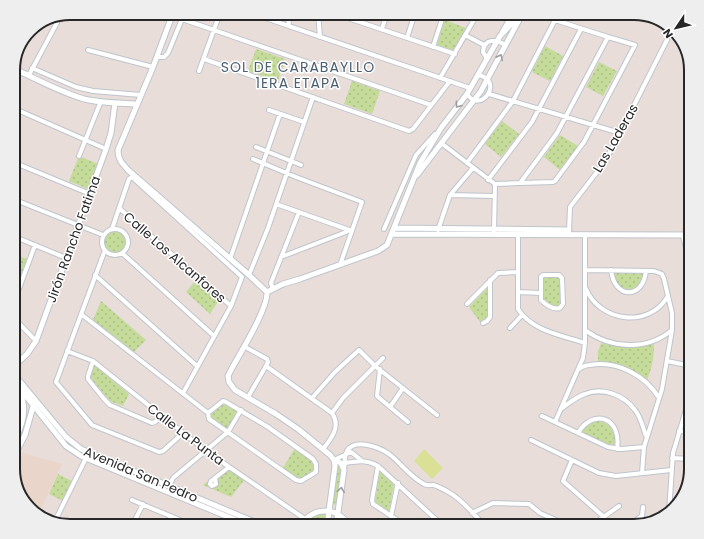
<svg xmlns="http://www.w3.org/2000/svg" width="704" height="539" viewBox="0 0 704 539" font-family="Poppins,sans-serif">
  <defs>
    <pattern id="park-dots" width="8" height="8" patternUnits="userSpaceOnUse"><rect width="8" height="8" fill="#c5db9a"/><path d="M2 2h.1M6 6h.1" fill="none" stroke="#a9bc85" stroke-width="1.8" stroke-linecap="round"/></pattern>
  </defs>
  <rect width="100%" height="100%" fill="#e8ddd9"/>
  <path fill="#e9d5ca" d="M 23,453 L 62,464 L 38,515 L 35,514 L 19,494 L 13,473 Z"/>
  <path fill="url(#park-dots)" d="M 445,20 L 466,28 L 453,50 L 437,45 Z
    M 545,46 L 563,56 L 550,81 L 532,72 Z
    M 256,49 L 285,59 L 278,81 L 248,71 Z
    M 599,62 L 617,71 L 603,96 L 586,87 Z
    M 352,81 L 380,91 L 372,114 L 344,104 Z
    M 502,121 L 519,134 L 501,157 L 485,144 Z
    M 560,135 L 578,146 L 560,170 L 544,157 Z
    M 79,156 L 98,164 L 88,189 L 69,181 Z
    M104 242a11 11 0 1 1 22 0a11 11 0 1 1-22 0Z
    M 13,254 L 27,259 L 13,297 Z
    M 614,273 L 644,273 C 642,295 615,294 614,273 Z
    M 543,277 L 560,277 L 560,305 L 557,308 L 547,303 L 543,299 Z
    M 196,280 L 219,300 L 210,314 L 186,292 Z
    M 488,287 L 487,317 L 480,322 L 469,307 Z
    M 101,301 L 146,340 L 134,352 L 93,320 Z
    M 601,343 C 621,349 634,349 654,344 C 654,357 652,368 647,380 C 631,367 618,364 598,362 L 598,352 Z
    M 94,365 L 129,394 L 123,406 L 110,401 L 90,377 Z
    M 224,404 L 239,412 L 227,429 L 211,418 L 210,415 Z
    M 595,421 C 609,421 619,432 614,445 L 606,444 L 582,432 C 586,426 589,424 595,421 Z
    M 295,448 C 304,455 314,459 314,471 L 298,480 L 283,468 Z
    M 338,466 L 341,467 L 341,469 L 337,503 L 334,505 L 332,503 Z
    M 226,467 L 245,479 L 231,497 L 203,485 Z
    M 380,471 L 394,484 L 389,511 L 375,502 Z
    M 58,474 L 72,481 L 63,501 L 49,494 Z
    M 318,514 L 326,514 L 324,526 L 304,526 L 309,519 Z"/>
  <path fill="#dae197" d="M 424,449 L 443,468 L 432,479 L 414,461 Z"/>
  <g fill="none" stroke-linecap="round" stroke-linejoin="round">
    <defs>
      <path id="minor" d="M 251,13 L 470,88
        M 288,13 L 289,26
        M 318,13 L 320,37
        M 333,13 L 455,54
        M 382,29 L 387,13
        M 502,32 L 513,13
        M 465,35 L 484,45
        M 407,38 L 415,13
        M 433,47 L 444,13
        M 88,50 L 153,67
        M 157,57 L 164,57 L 168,53 L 182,19 L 431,105
        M 204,59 L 409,131 L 413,129 L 450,81
        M 487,59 L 483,52 C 484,37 497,40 506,45
        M 32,68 L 76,87 L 93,91 L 141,95
        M 199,71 L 220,13
        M 29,75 L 60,17
        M 440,78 L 478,13
        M 467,94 C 481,115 505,80 478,75
        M 489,94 L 620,133
        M 13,108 L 106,149
        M 269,110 L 304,122
        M 441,143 L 495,184 L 520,183 L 557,133 L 608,37 L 635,45 L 584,142 L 555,181 L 553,182 L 520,183
        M 256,147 L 301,165
        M 79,156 L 101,101
        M 253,159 L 296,177 L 362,202 L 340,265
        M 13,162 L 90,194
        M 467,163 L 513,101 L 555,20 L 608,37
        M 488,180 L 532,122 L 581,29
        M 450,195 L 494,196
        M 13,199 L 103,235
        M 276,204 L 352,231
        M 119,208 L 231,306
        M102 242a13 13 0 1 1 26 0a13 13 0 1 1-26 0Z
        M 112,229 L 129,179 L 132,177 L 242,277 L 231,306 L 183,393
        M 384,229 L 416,155 L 435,134
        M 438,230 L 450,195 L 473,168
        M 494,231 L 495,184
        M 569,231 L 570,207 L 604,163 L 620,133 L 667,40
        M 13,236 L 66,258
        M 518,236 L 518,309 C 532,331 561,335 585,343
        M 683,236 L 691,268
        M 105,250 L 56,382 L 92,425 L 159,452 L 163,451 L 183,433
        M 122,253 L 214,336
        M 281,257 L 346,232 L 349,230
        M 230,259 L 280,114
        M 585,270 L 654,271 L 662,274 L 664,279 L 672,313 L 672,330 L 662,389 L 644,447 L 642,473
        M 611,270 C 614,299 643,300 646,271
        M 95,275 L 197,366
        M 249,275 L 268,228 L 313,97
        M 559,275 L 562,278 L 563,304 L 560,308 C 553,310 546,305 541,300 L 541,277 L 543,275 Z
        M 273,289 L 271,283 L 299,212
        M 586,289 C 600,322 649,329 668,296
        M 518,292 L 541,293
        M 467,304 L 498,273 L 518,272
        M 13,305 L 35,245
        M 81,314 L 208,413
        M 13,317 L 36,341
        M 483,323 L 487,321 L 490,317 L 490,280
        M 510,328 L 522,315
        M 585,330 C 611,349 647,351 672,330
        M 247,348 L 267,359 L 268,362 L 266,366 L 332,413 C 341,426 332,438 323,449
        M 67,351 L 93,361 L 206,451 L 305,519
        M 93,361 L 88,376 L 88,379 L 104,399 L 110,405 L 152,423 L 155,422 L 162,416
        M 667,361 L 691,366
        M 380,369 L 377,396 L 408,422
        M 579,369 C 582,367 586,365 590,365 C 617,360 646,376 659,398
        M 248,397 L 266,366
        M 312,398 L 335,372 L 359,350 L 375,366 L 437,415
        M 223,401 L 226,402 L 268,427 L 313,459 L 316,464 L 316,472 L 301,481 L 296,480 L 209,419 L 208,413 Z
        M 390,407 L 403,388
        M 561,409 C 569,403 576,397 585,394 C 603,387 624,395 635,410 C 641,417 643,428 646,436
        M 332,413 L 343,398 L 383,358
        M 542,416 L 608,447 L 621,449 L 644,447
        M 555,422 L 583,358 L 585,343 L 585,235
        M 679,431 L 691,432
        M 578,433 C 594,407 622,418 617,449
        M 531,440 L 599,473 L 616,476 L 671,470
        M 672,458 L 691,459
        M 334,460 L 351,452 L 361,460
        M 572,460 L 563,481 L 604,517 L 608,526
        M 345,463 C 357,461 366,459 378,466 L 443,526
        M 378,466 L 372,500 L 373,504 L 406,526
        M 344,469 C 345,464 344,456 347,451 C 355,438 379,447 389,454 C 401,463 410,477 424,484 C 427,486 430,485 433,485 C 438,486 445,490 450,493 C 464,501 474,515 485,526
        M 215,478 L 216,484 L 212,486 L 210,484 L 211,481 L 229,467
        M 169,487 L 173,478 L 228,432 L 241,410
        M 132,500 L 194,526
        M 670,503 L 679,504
        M 669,512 L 673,453 L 688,403 L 691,388
        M 472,513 L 493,503 L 529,504 L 540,513 L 558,521 L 560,526
        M 391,516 L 398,483
        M 55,521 L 86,458
        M 132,526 L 143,504
        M 166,526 L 171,516
        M 226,526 L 229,517
        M 591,526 L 619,506
        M 628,526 L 642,516 L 643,507"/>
      <path id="tertiary" d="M 173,13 L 153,67 L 118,150 C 118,160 122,163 128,170 L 249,275 L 267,292 C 268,309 240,353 231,370 L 228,376 L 229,382 L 235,390 L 276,414 L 298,429 L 330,455 L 334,460 L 335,466 L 327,526
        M 172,16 L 182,19 L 184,13
        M 13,68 C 36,79 60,92 84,99 C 101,103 120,103 137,104
        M 417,175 L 481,91 L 520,18
        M 394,228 L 569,230
        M 392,234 L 691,235
        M 267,292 L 283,284 L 300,279 L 378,251 L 387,245 L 420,163 L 441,128 L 467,94 L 500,36 L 522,13
        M 13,367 L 27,354 L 36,341 L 106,149 L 111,133 L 115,103
        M 13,373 L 66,437 L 81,449 L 264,526
        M 13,380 L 66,446 L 81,456 L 250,526
        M 13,444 C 22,426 28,411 20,392
        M 13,458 L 25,435 L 34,403
        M 334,460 L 341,463 L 344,470 L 336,526
        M 301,526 C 312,506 338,506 349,526"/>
    </defs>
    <use href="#minor" stroke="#bec5cd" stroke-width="6"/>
    <use href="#tertiary" stroke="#bec5cd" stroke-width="7"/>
    <use href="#minor" stroke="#fff" stroke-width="4"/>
    <use href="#tertiary" stroke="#fff" stroke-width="5"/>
  </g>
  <defs><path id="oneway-chevron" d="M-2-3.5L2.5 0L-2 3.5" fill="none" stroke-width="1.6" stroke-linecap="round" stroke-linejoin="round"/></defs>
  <g stroke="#9e9e9e">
    <use href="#oneway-chevron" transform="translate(500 57) rotate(-63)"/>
    <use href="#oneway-chevron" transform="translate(458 105) rotate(127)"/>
    <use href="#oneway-chevron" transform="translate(341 490) rotate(-83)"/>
  </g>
  <g text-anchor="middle" stroke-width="3" stroke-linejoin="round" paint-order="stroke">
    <g font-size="13" fill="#272727" stroke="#fff">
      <text transform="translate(615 138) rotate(-60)" y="5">Las Laderas</text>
      <text transform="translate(73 239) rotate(-70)" y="5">Jirón Rancho Fatima</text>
      <text transform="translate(175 257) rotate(41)" y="5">Calle Los Alcanfores</text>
      <text transform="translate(186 434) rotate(37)" y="5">Calle La Punta</text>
      <text transform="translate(141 474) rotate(23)" y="5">Avenida San Pedro</text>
    </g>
    <g font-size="14" letter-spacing="1" fill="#4c6073" stroke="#fff">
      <text x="298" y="72">SOL DE CARABAYLLO<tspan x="298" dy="16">1ERA ETAPA</tspan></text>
    </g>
  </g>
  <path d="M0 0H704V539H0ZM70 20H634A50 50 0 0 1 684 70V469A50 50 0 0 1 634 519H70A50 50 0 0 1 20 469V70A50 50 0 0 1 70 20Z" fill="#eee" fill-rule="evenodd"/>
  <path fill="none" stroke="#272727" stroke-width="2" d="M70 20H634A50 50 0 0 1 684 70V469A50 50 0 0 1 634 519H70A50 50 0 0 1 20 469V70A50 50 0 0 1 70 20Z"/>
  <g transform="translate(676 28) rotate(235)" stroke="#ffffff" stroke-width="3" paint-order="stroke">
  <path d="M0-3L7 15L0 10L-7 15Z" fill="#272727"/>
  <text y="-6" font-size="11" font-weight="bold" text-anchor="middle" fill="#272727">N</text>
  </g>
</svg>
